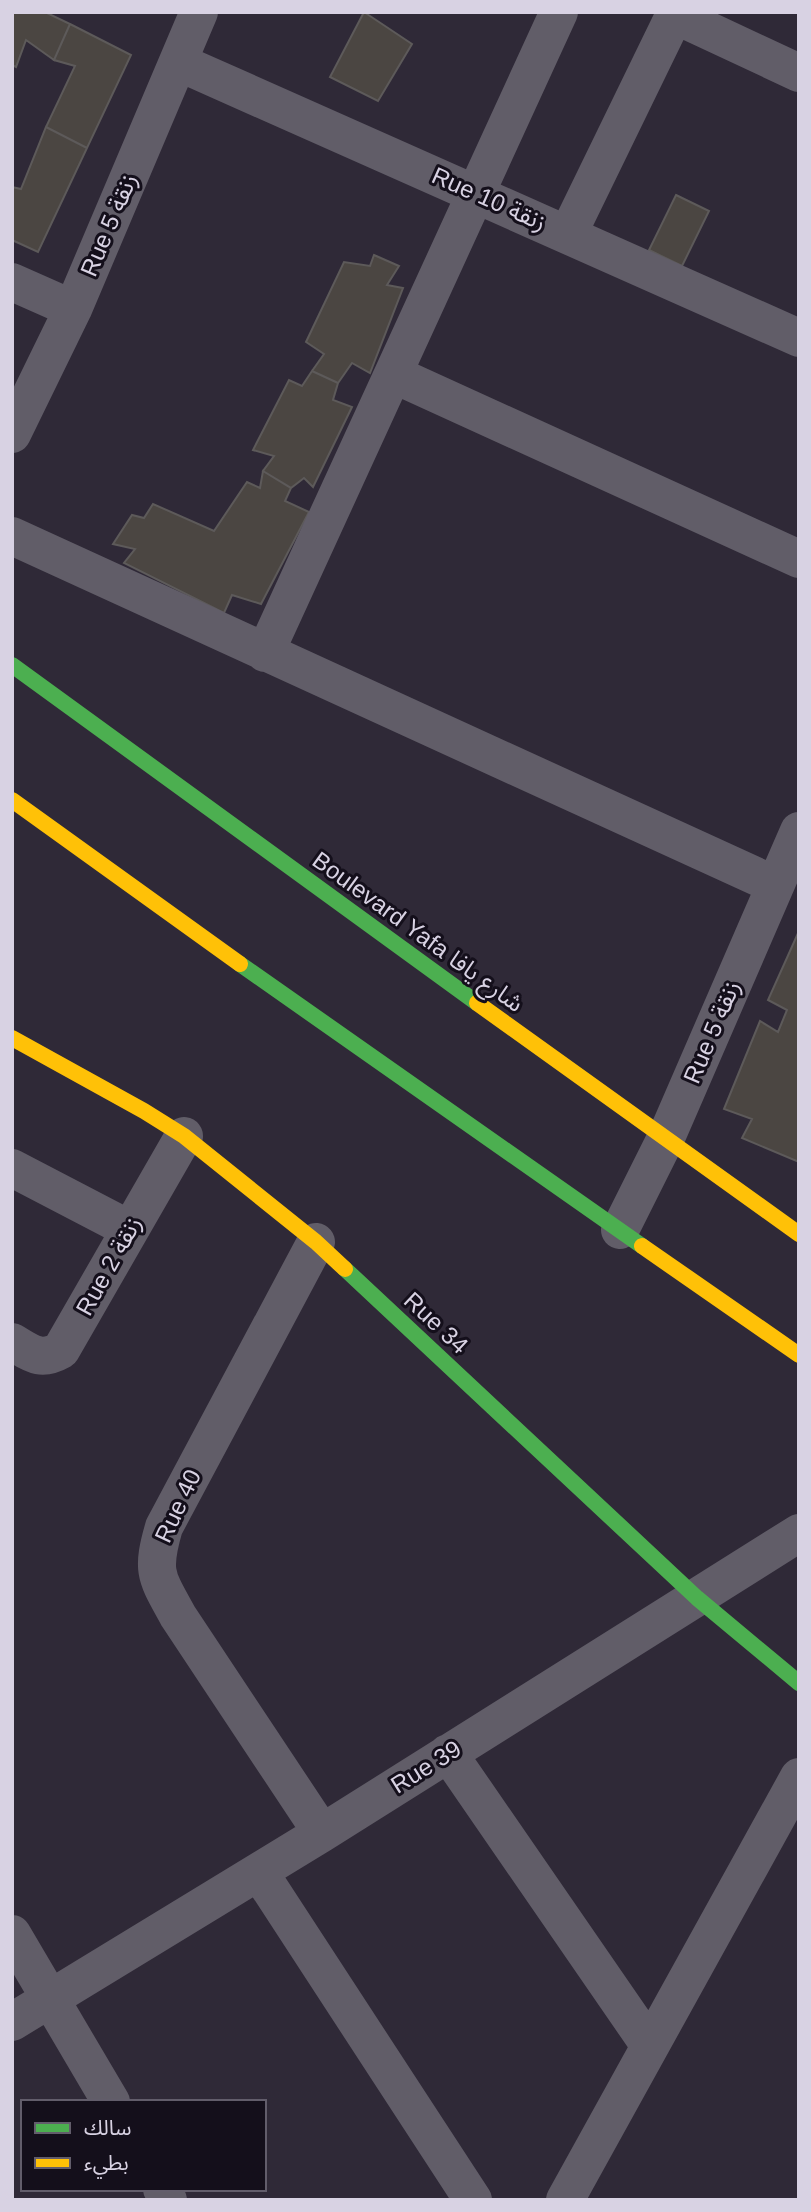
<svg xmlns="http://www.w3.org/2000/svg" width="811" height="2212" viewBox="0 0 811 2212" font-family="Arial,'Noto Sans Arabic',sans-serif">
  <rect width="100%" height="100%" fill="#2f2937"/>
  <path fill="#4b4642" stroke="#5d5a5a" stroke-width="2" d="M 12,12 L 45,12 L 70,24 L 54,60 L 26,40 L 16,67 L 12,65 Z
    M 364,12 L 412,44 L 378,101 L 330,77 Z
    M 70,24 L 131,55 L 87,148 L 46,127 L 75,66 L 54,60 Z
    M 46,127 L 87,148 L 38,252 L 12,240 L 12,187 L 21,189 Z
    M 676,195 L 709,211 L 682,266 L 649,250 Z
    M 374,255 L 399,266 L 387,285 L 403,288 L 370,373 L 352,363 L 338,383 L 312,371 L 324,354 L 306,342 L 344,262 L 370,266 Z
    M 312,371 L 338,383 L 333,400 L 352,407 L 313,487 L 304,478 L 291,488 L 263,471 L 274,456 L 253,450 L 289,380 L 302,386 Z
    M 263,471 L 291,488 L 285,501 L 309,512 L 261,604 L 232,595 L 224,613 L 124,563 L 135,549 L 113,544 L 132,515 L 144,518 L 153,504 L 214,531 L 247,482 L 260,488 Z
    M 799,931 L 799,1162 L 742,1138 L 752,1119 L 724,1109 L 760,1021 L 778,1032 L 787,1010 L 768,1000 Z
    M 799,931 L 799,1162 L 742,1138 L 752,1119 L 724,1109 L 760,1021 L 778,1032 L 787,1010 L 768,1000 Z"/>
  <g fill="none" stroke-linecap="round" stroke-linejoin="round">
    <path stroke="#615d68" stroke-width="38" d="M 675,15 L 799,73
      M 178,62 L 799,338
      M 568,234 L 676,12
      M 12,282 L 73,309
      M 393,374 L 799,559
      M 12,434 L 73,309 L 199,12
      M 12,536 L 775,885
      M 265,653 L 559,12
      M 12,1168 L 129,1229
      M 620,1230 L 665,1140 L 799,831
      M 316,1242 L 164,1527 C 151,1572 156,1576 178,1616 L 322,1833
      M 12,1342 C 31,1353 40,1362 61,1350 L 184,1136
      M 448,1753 L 650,2046
      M 259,1872 L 473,2200
      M 12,1934 L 111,2102
      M 12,2022 L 322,1833 L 799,1533
      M 162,2189 L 168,2200
      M 565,2200 L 799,1777"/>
    <path stroke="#4caf50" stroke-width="16" d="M 12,665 L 477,1003
      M 240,964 L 642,1246
      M 345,1269 L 697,1598 L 799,1683"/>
    <path stroke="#ffc107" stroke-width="16" d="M 12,800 L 240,964
      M 477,1003 L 799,1234
      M 12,1038 L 144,1111 L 184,1136 L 316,1242 L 345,1269
      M 642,1246 L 799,1355"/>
  </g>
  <g text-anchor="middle" stroke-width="6" stroke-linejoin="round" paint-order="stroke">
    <g font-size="24" fill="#d8d2e3" stroke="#140f1b">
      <text transform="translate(489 199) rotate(24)" y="8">Rue 10 زنقة</text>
      <text transform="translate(109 225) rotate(-67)" y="8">Rue 5 زنقة</text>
      <text transform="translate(418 932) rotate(36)" y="8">Boulevard Yafa شارع يافا</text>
      <text transform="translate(712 1032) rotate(-67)" y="8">Rue 5 زنقة</text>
      <text transform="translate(109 1266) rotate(-61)" y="8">Rue 2 زنقة</text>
      <text transform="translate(436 1323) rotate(43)" y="8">Rue 34</text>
      <text transform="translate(178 1506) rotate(-65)" y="8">Rue 40</text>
      <text transform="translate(426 1767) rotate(-32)" y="8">Rue 39</text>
    </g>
  </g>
  <rect width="811" height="2212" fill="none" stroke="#d8d2e3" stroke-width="28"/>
  <rect x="21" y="2100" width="245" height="91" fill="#140f1b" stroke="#625d6b" stroke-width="2"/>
  <rect x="35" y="2123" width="35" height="10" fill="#4caf50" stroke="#625d6b" stroke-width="2"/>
  <text x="84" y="2135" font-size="21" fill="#d8d2e3">سالك</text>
  <rect x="35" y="2158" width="35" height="10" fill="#ffc107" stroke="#625d6b" stroke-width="2"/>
  <text x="84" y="2170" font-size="21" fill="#d8d2e3">بطيء</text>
</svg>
